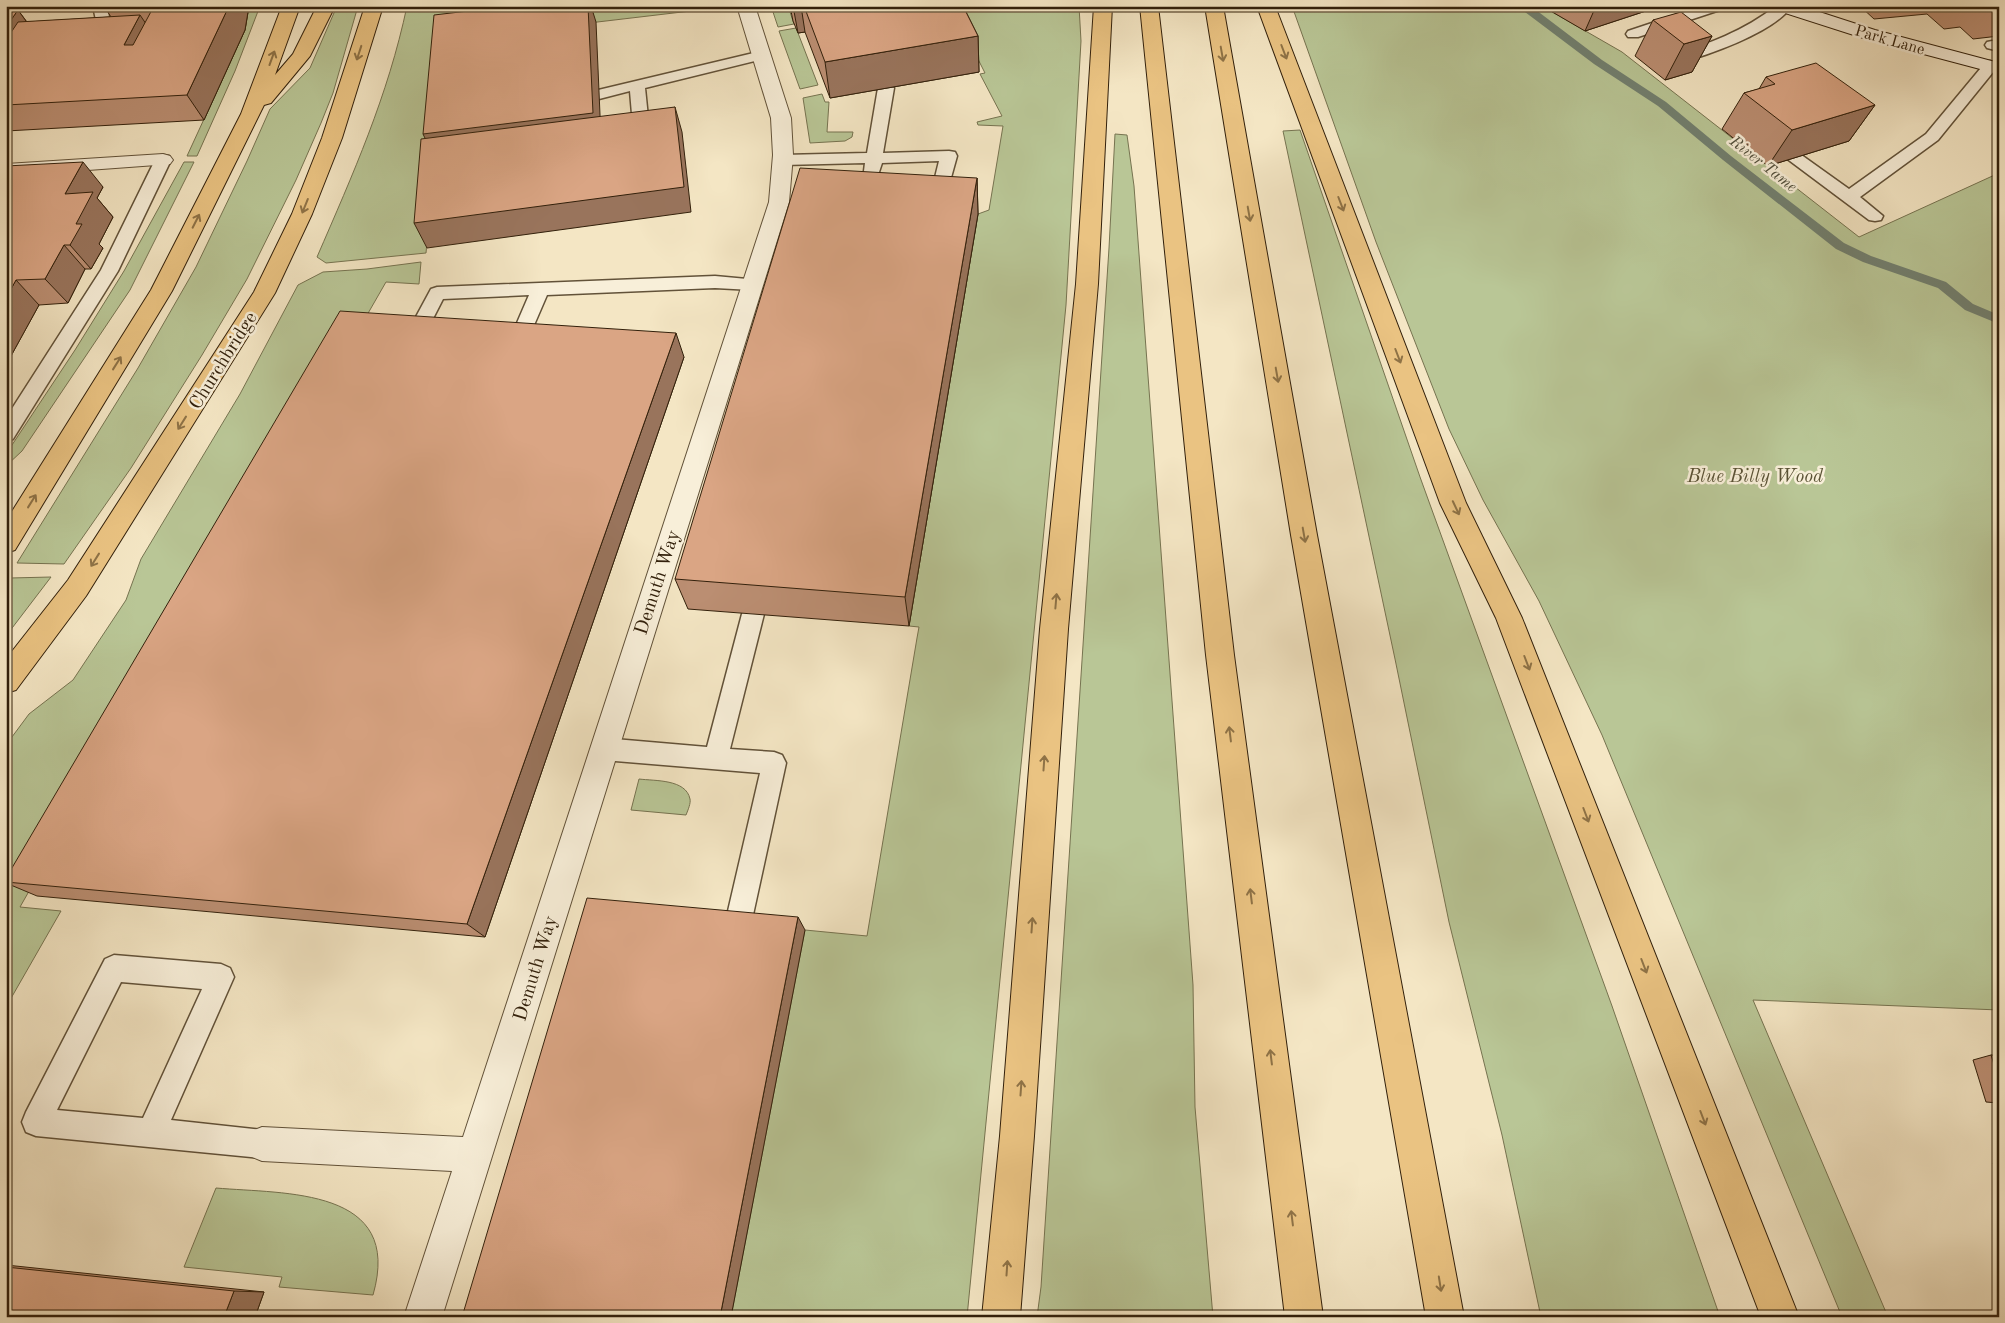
<svg xmlns="http://www.w3.org/2000/svg" width="2005" height="1323" viewBox="0 0 2005 1323" font-family="'Old Standard TT',serif">
  <rect width="100%" height="100%" fill="#f4e6c4"/>
  <filter id="stains"><feTurbulence type="fractalNoise" baseFrequency=".004" numOctaves="4"/><feColorMatrix values="0 0 0 0 .2 0 0 0 0 .09 0 0 0 0 .02 0 0 0 .5 -.17"/></filter>
  <radialGradient id="worn" r=".72"><stop offset=".6" stop-color="#630" stop-opacity="0"/><stop offset="1" stop-color="#630" stop-opacity=".3"/></radialGradient>
  <path fill="#b9c696" stroke="#767350" d="M 249,6 L 260,6 L 235,71 L 197,156 L 187,156 L 245,30 Z
    M 337,6 L 358,6 L 333,93 L 321,123 L 296,180 L 247,279 L 202,355 L 131,468 L 64,564 L 17,563 L 138,368 L 196,267 L 247,161 L 270,109 L 310,68 Z
    M 407,6 L 716,6 L 716,8 L 445,40 L 426,253 L 326,263 L 317,257 C 353,174 388,96 407,6 Z
    M 771,6 L 788,6 L 794,24 L 778,27 Z
    M 951,6 L 1079,6 L 1081,41 L 1066,305 L 967,1317 L 731,1317 L 805,930 L 867,936 L 917,638 L 919,627 L 909,626 L 978,214 L 989,210 L 1003,126 L 978,125 L 977,122 L 1002,116 L 980,74 L 985,73 Z
    M 1292,6 L 1542,6 L 1622,52 L 1859,237 L 1999,173 L 1999,1010 L 1753,1000 L 1888,1317 L 1842,1317 L 1602,735 L 1539,601 L 1483,500 L 1449,429 L 1376,242 Z
    M 796,28 L 798,33 L 818,85 L 800,89 L 779,31 Z
    M 822,94 L 825,102 L 829,102 L 827,132 L 853,132 L 852,137 L 845,141 L 810,143 L 803,98 Z
    M 1300,130 L 1420,477 L 1612,1006 L 1720,1317 L 1541,1317 L 1502,1135 L 1449,922 L 1395,659 L 1283,131 Z
    M 1115,134 L 1127,135 L 1134,186 L 1193,985 L 1195,1107 L 1213,1317 L 1037,1317 L 1041,1287 L 1109,248 Z
    M 184,162 L 194,162 L 130,290 L 22,451 L 6,466 L 6,454 L 75,350 L 124,271 Z
    M 421,262 L 419,284 L 386,282 L 359,329 L 264,479 L 20,907 L 61,911 L 6,1007 L 6,745 L 29,714 L 73,680 L 126,600 L 141,559 L 240,394 L 298,285 L 323,272 L 367,269 Z
    M 51,577 L 6,636 L 6,583 L 10,578 Z
    M 639,779 C 655,781 686,779 690,799 C 691,803 688,810 686,815 L 631,810 Z
    M 216,1188 C 285,1194 404,1187 373,1295 L 279,1287 L 282,1277 L 184,1267 Z"/>
  <g fill="none" stroke-linecap="round" stroke-linejoin="round">
    <path fill="#728070" fill-rule="evenodd" d="M 1517,6 L 1530,6 L 1536,10 L 1602,60 L 1666,102 L 1731,156 L 1844,243 L 1871,256 L 1946,282 L 1973,304 L 1999,315 L 1999,324 L 1965,310 L 1938,288 L 1863,262 L 1836,249 L 1723,160 L 1658,106 L 1594,64 Z"/>
    <defs>
      <path id="service" d="M 6,6 L 21,6 L 11,17 L 6,18 Z
        M 93,6 L 107,6 L 109,17 L 132,17 L 134,20 L 132,23 L 102,26 L 97,25 Z
        M 1703,6 L 1725,6 L 1723,9 L 1638,37 L 1628,37 L 1626,34 L 1628,31 Z
        M 1776,6 L 1791,7 C 1773,33 1706,56 1676,64 L 1671,62 L 1668,59 L 1671,56 C 1708,44 1744,31 1776,6 Z
        M 1992,41 L 1999,42 L 1999,51 L 1987,48 L 1985,45 L 1987,42 Z
        M 762,51 L 767,52 L 769,55 L 767,58 L 645,88 L 650,137 L 648,140 L 636,140 L 634,137 L 630,91 L 599,99 L 594,97 L 591,94 L 594,91 Z
        M 1990,61 L 1995,63 L 1998,66 L 1938,140 L 1860,197 L 1883,216 L 1881,220 L 1875,221 L 1869,220 L 1786,158 L 1788,154 L 1800,154 L 1849,189 L 1926,134 L 1985,63 Z
        M 886,83 L 891,85 L 894,88 L 883,153 L 949,151 L 955,152 L 957,156 L 942,210 L 936,211 L 930,210 L 928,206 L 939,161 L 882,163 L 878,175 L 872,176 L 866,175 L 864,171 L 865,163 L 783,165 L 777,164 L 775,160 L 777,156 L 783,155 L 867,153 L 878,88 L 881,85 Z
        M 163,155 L 169,156 L 171,160 L 118,271 L 13,439 L 6,441 L 6,418 L 101,270 L 155,160 L 157,156 Z
        M 715,276 L 758,280 L 761,284 L 758,288 L 752,290 L 715,288 L 547,295 L 525,346 L 523,351 L 516,353 L 509,351 L 507,346 L 529,295 L 443,299 L 420,344 L 413,346 L 406,344 L 404,339 L 431,289 L 437,287 Z
        M 753,605 L 761,608 L 764,614 L 730,749 L 774,752 L 782,755 L 786,763 L 751,924 L 747,933 L 738,937 L 729,933 L 725,924 L 760,773 L 603,760 L 595,756 L 591,749 L 595,742 L 603,738 L 707,747 L 742,614 L 745,608 Z
        M 114,955 L 221,964 L 230,968 L 234,977 L 171,1120 L 262,1130 L 272,1134 L 276,1144 L 272,1154 L 262,1158 L 36,1136 L 26,1132 L 22,1122 L 26,1112 L 105,959 ZM 121,982 L 202,989 L 143,1118 L 57,1110 Z"/>
      <path id="minor" d="M 737,6 L 755,6 L 791,118 L 793,155 L 789,202 L 442,1317 L 404,1317 L 452,1171 L 262,1161 L 250,1156 L 245,1144 L 250,1132 L 262,1127 L 463,1137 L 769,202 L 773,155 L 771,118 Z
        M 163,154 L 170,156 L 173,160 L 170,164 L 6,176 L 6,164 Z"/>
      <path id="secondary" d="M 1773,6 L 1801,6 L 1875,30 L 1999,63 L 1999,74 L 1863,38 L 1776,10 Z"/>
      <path id="primary" d="M 282,6 L 300,6 L 275,75 L 293,54 L 317,6 L 335,6 L 310,56 L 271,103 L 264,105 L 172,291 L 15,550 L 6,553 L 6,521 L 151,290 L 241,114 Z
        M 365,6 L 383,6 L 342,138 L 312,214 L 275,293 L 86,596 L 16,690 L 6,693 L 6,659 L 68,580 L 254,292 L 292,214 L 322,138 Z"/>
      <path id="motorway" d="M 1094,6 L 1112,6 L 1098,284 L 1068,629 L 1034,1136 L 1020,1317 L 982,1317 L 1000,1136 L 1040,629 L 1076,284 Z
        M 1140,6 L 1158,6 L 1234,655 L 1323,1317 L 1285,1317 L 1206,655 Z
        M 1205,6 L 1223,6 L 1317,535 L 1464,1317 L 1426,1317 L 1291,535 Z
        M 1257,6 L 1275,6 L 1466,503 L 1522,618 L 1799,1317 L 1761,1317 L 1496,618 L 1440,503 Z"/>
    </defs>
    <use href="#service" stroke="#625239" stroke-width="3"/>
    <use href="#minor" stroke="#625239" stroke-width="2"/>
    <use href="#secondary" stroke="#32200b" stroke-width="2"/>
    <use href="#primary" stroke="#32200b" stroke-width="2"/>
    <use href="#motorway" stroke="#32200b" stroke-width="2"/>
    <use href="#service" fill="#f8efd9" fill-rule="evenodd"/>
    <use href="#minor" fill="#f8efd9" fill-rule="evenodd"/>
    <use href="#secondary" fill="#f8efd9" fill-rule="evenodd"/>
    <use href="#primary" fill="#eac382" fill-rule="evenodd"/>
    <use href="#motorway" fill="#eac382" fill-rule="evenodd"/>
  </g>
  <path fill="#bb8e72" stroke="#32200b" d="M 104,6 L 249,6 L 245,30 L 204,120 L 6,131 L 6,10 L 18,10 L 27,22 L 111,17 Z
    M 790,6 L 963,6 L 978,36 L 979,72 L 830,98 L 805,32 L 798,33 L 793,21 Z
    M 1542,6 L 1661,6 L 1585,31 Z
    M 1860,6 L 1999,6 L 1999,36 L 1973,39 L 1960,27 L 1944,29 L 1927,14 L 1874,19 Z
    M 1653,20 L 1712,36 L 1692,72 L 1665,80 L 1635,56 Z
    M 1766,77 L 1875,105 L 1849,141 L 1768,166 L 1722,129 L 1744,93 L 1759,89 Z
    M 6,166 L 103,187 L 97,198 L 113,217 L 99,244 L 103,248 L 91,269 L 85,269 L 68,303 L 39,305 L 6,365 Z
    M 977,178 L 978,214 L 909,626 L 688,609 L 675,579 Z
    M 684,357 L 485,937 L 37,896 L 6,883 L 6,878 Z
    M 1991,1055 L 1999,1056 L 1999,1103 L 1986,1102 L 1973,1060 Z
    M 1999,1161 L 1999,1171 L 1993,1163 Z
    M 6,1265 L 264,1292 L 255,1317 L 6,1317 Z"/>
  <path fill="#99745c" stroke="#32200b" d="M 229,6 L 249,6 L 245,30 L 204,120 L 187,95 Z
    M 588,6 L 591,6 L 596,22 L 601,138 L 435,159 L 423,134 Z
    M 793,6 L 801,6 L 805,32 L 798,33 Z
    M 1596,6 L 1661,6 L 1585,31 Z
    M 18,10 L 36,35 L 6,83 L 6,27 Z
    M 140,15 L 157,40 L 141,70 L 124,45 Z
    M 978,36 L 979,72 L 830,98 L 825,62 Z
    M 1712,36 L 1692,72 L 1665,80 L 1684,44 Z
    M 1875,105 L 1849,141 L 1768,166 L 1792,130 Z
    M 675,107 L 682,132 L 691,212 L 427,248 L 414,223 Z
    M 83,162 L 103,187 L 97,198 L 113,217 L 99,244 L 103,248 L 91,269 L 70,245 L 76,224 L 65,194 Z
    M 977,178 L 978,214 L 909,626 L 905,597 Z
    M 64,245 L 85,269 L 68,303 L 45,279 Z
    M 16,280 L 39,305 L 6,365 L 6,298 Z
    M 676,333 L 684,357 L 485,937 L 467,924 Z
    M 798,917 L 805,930 L 731,1317 L 720,1317 Z
    M 234,1291 L 264,1292 L 255,1317 L 224,1317 Z"/>
  <path fill="#daa584" stroke="#32200b" d="M 154,6 L 229,6 L 187,95 L 6,105 L 6,40 L 18,22 L 140,15 L 124,45 L 133,45 Z
    M 511,6 L 588,6 L 593,113 L 423,134 L 434,15 Z
    M 804,6 L 963,6 L 978,36 L 825,62 Z
    M 6,10 L 18,10 L 6,27 Z
    M 1681,12 L 1712,36 L 1684,44 L 1653,20 Z
    M 1816,63 L 1875,105 L 1792,130 L 1744,93 L 1775,84 L 1766,77 Z
    M 675,107 L 684,187 L 414,223 L 421,139 Z
    M 83,162 L 65,194 L 93,192 L 76,224 L 82,224 L 70,245 L 64,245 L 45,279 L 16,280 L 6,298 L 6,166 Z
    M 800,168 L 977,178 L 905,597 L 675,579 Z
    M 340,311 L 676,333 L 467,924 L 6,882 L 6,878 Z
    M 587,898 L 798,917 L 720,1317 L 462,1317 Z
    M 1991,1055 L 1999,1056 L 1999,1080 Z
    M 6,1267 L 234,1291 L 224,1317 L 6,1317 Z"/>
  <defs><path id="oneway-shaft" d="M-6 0H5M1.5-3L5.5 0L1.5 3" fill="none" stroke-width="1.6" stroke-linecap="round" stroke-linejoin="round" transform="scale(1.25)"/></defs>
  <g stroke="#8e7246">
    <use href="#oneway-shaft" transform="translate(1284 52) rotate(69)"/>
    <use href="#oneway-shaft" transform="translate(359 53) rotate(108)"/>
    <use href="#oneway-shaft" transform="translate(1222 54) rotate(80)"/>
    <use href="#oneway-shaft" transform="translate(272 58) rotate(-70)"/>
    <use href="#oneway-shaft" transform="translate(1341 204) rotate(69)"/>
    <use href="#oneway-shaft" transform="translate(305 206) rotate(112)"/>
    <use href="#oneway-shaft" transform="translate(1249 214) rotate(80)"/>
    <use href="#oneway-shaft" transform="translate(196 221) rotate(-63)"/>
    <use href="#oneway-shaft" transform="translate(1398 356) rotate(69)"/>
    <use href="#oneway-shaft" transform="translate(117 363) rotate(-58)"/>
    <use href="#oneway-shaft" transform="translate(1277 375) rotate(80)"/>
    <use href="#oneway-shaft" transform="translate(182 423) rotate(122)"/>
    <use href="#oneway-shaft" transform="translate(32 501) rotate(-58)"/>
    <use href="#oneway-shaft" transform="translate(1456 508) rotate(65)"/>
    <use href="#oneway-shaft" transform="translate(1304 535) rotate(80)"/>
    <use href="#oneway-shaft" transform="translate(95 560) rotate(122)"/>
    <use href="#oneway-shaft" transform="translate(1056 601) rotate(-85)"/>
    <use href="#oneway-shaft" transform="translate(1527 663) rotate(69)"/>
    <use href="#oneway-shaft" transform="translate(1230 734) rotate(-97)"/>
    <use href="#oneway-shaft" transform="translate(1044 763) rotate(-86)"/>
    <use href="#oneway-shaft" transform="translate(1586 815) rotate(69)"/>
    <use href="#oneway-shaft" transform="translate(1251 896) rotate(-97)"/>
    <use href="#oneway-shaft" transform="translate(1032 925) rotate(-86)"/>
    <use href="#oneway-shaft" transform="translate(1644 966) rotate(69)"/>
    <use href="#oneway-shaft" transform="translate(1271 1057) rotate(-97)"/>
    <use href="#oneway-shaft" transform="translate(1021 1088) rotate(-86)"/>
    <use href="#oneway-shaft" transform="translate(1703 1118) rotate(69)"/>
    <use href="#oneway-shaft" transform="translate(1292 1218) rotate(-97)"/>
    <use href="#oneway-shaft" transform="translate(1007 1268) rotate(-86)"/>
    <use href="#oneway-shaft" transform="translate(1440 1284) rotate(81)"/>
  </g>
  <g text-anchor="middle" stroke-width="5" stroke-linejoin="round" paint-order="stroke">
    <g font-size="16" fill="#32200b" stroke="#f8efd9">
      <text transform="translate(1890 39) rotate(16)" y="6">Park Lane</text>
    </g>
    <g font-size="16" font-style="italic" fill="#52503d" stroke="#f8efd9">
      <text transform="translate(1764 163) rotate(38)" y="6">River Tame</text>
    </g>
    <g font-size="19" fill="#32200b" stroke="#f8efd9">
      <text transform="translate(222 360) rotate(-58)" y="7">Churchbridge</text>
      <text transform="translate(656 582) rotate(-72)" y="7">Demuth Way</text>
      <text transform="translate(534 968) rotate(-73)" y="7">Demuth Way</text>
    </g>
    <g font-size="19" font-style="italic" fill="#5a5235" stroke="#f8efd9">
      <text x="1755" y="482">Blue Billy Wood</text>
    </g>
  </g>
  <rect width="2005" height="1323" fill="none" stroke="#f4e6c4" stroke-width="25"/>
  <rect x="8" y="8" width="1990" height="1308" fill="none" stroke="#32200b" stroke-width="2.5"/>
  <rect x="12" y="12" width="1980" height="1298" fill="none" stroke="#32200b"/>
  <rect width="100%" height="100%" filter="url(#stains)"/>
  <rect width="100%" height="100%" fill="url(#worn)"/>
</svg>
